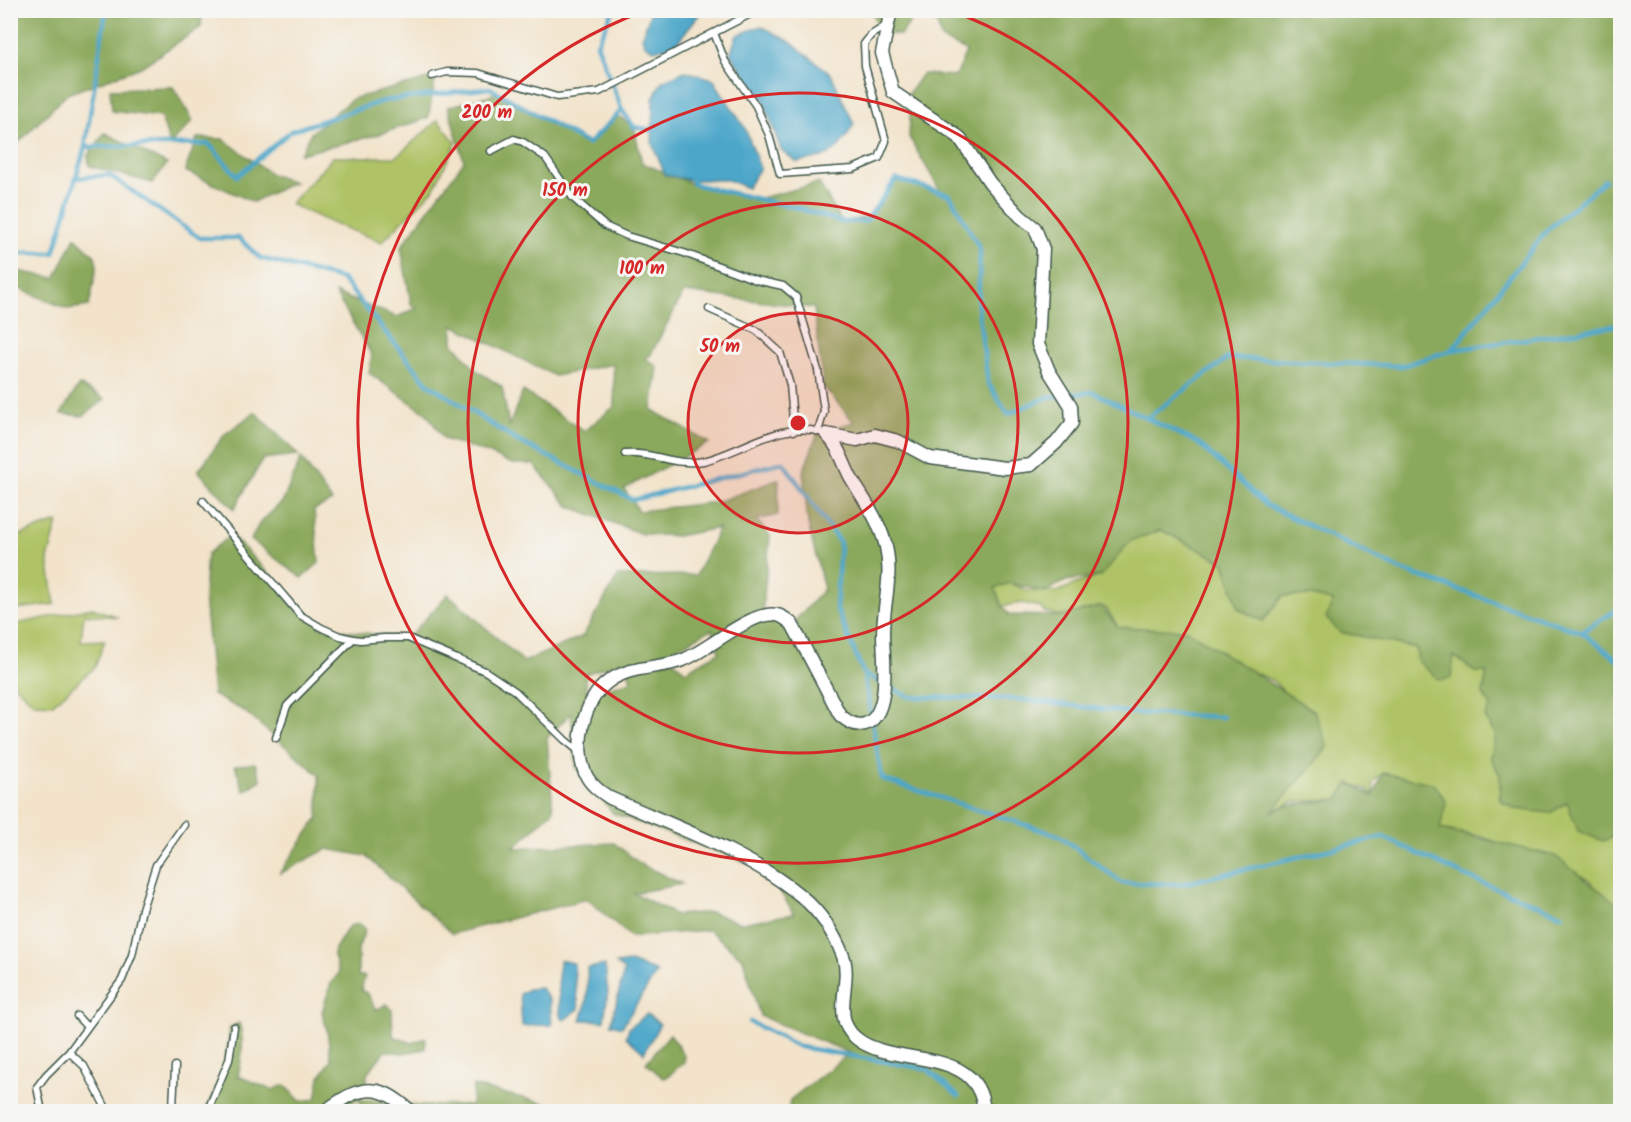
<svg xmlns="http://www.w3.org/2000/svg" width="1631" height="1122" viewBox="0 0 1631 1122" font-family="Kalam,sans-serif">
  <rect width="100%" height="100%" fill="#f6f6f2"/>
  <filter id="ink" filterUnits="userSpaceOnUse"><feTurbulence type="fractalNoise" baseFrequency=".0167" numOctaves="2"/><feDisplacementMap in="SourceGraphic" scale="12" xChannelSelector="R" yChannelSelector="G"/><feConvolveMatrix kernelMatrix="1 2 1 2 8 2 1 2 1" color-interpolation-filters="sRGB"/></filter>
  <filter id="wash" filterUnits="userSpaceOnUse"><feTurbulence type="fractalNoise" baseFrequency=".008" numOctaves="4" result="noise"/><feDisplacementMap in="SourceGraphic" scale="24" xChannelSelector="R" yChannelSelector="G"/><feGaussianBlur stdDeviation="1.35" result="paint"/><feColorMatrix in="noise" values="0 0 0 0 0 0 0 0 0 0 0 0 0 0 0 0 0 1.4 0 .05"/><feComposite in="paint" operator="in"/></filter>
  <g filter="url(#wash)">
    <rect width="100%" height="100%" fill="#f2e3ca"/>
    <path fill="#afc366" stroke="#67804d" stroke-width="1.5" d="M 438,120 L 456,143 L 433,190 L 382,242 L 334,224 L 290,204 L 333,157 L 396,157 Z
      M 58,522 L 48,559 L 55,604 L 11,610 L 11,538 Z
      M 1161,530 L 1224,562 L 1239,609 L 1263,621 L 1283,596 L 1310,596 L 1333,601 L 1340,632 L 1454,655 L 1475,672 L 1487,672 L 1483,694 L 1491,706 L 1486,717 L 1496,736 L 1491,758 L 1500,775 L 1500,800 L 1567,801 L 1611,838 L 1618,817 L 1620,817 L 1620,907 L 1598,892 L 1590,880 L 1529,853 L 1479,836 L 1440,829 L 1383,773 L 1373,782 L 1373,796 L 1366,789 L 1349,783 L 1339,799 L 1292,802 L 1263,817 L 1318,725 L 1273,681 L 1219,656 L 1118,627 L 1106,608 L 1101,606 L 1078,619 L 1044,612 L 1040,607 L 1023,603 L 1002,606 L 993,597 L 995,588 L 1010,583 L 1028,591 L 1057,592 L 1078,583 L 1101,576 L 1111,559 L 1130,541 Z
      M 92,608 L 118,617 L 84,614 L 81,641 L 105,640 L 95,667 L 53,704 L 34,703 L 11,682 L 11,625 Z"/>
    <path fill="#8ba95b" stroke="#557348" stroke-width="1.5" fill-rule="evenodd" d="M 11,10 L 202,11 L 201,27 L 141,67 L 67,94 L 11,150 Z
      M 875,11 L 1620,11 L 1620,817 L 1618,817 L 1611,838 L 1603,841 L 1578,831 L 1567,802 L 1550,813 L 1515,809 L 1500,800 L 1500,775 L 1491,758 L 1496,736 L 1485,717 L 1491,706 L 1483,694 L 1487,672 L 1475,672 L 1454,656 L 1451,678 L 1439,680 L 1418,661 L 1416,648 L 1340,632 L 1326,618 L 1333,601 L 1310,596 L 1283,596 L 1263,621 L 1239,609 L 1224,562 L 1161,530 L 1130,541 L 1101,576 L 1066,581 L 1044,592 L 1010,583 L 995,588 L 1002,606 L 1009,615 L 1062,616 L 1101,606 L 1118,627 L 1187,630 L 1314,711 L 1328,747 L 1272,812 L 1285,806 L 1338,799 L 1349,783 L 1373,796 L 1383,773 L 1435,784 L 1446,802 L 1440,829 L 1555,856 L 1620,906 L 1620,1111 L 788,1111 L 790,1100 L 850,1053 L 760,1016 L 743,959 L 709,930 L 631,937 L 587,899 L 452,934 L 366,856 L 327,849 L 279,874 L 318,818 L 319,775 L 244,711 L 213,695 L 204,596 L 207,554 L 231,535 L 322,628 L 408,638 L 448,594 L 524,662 L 583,636 L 618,576 L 696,575 L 719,528 L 677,536 L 642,534 L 569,506 L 533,464 L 512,464 L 488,453 L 444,439 L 427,414 L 369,373 L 372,355 L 335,293 L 397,317 L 417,308 L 411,304 L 401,247 L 464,161 L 448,107 L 497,93 L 588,143 L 617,115 L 634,127 L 642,163 L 693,184 L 757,199 L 819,183 L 842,222 L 870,216 L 896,179 L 941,192 L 909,137 L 911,100 L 906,97 L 922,74 L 956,76 L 966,51 L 941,39 L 937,23 L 915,16 L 900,35 L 881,33 L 873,14 ZM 684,292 L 814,308 L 823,386 L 854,422 L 818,432 L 803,472 L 808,524 L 824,589 L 792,624 L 762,616 L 770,536 L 757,520 L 778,515 L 779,479 L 717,502 L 639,511 L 624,489 L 709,443 L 652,410 L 658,367 L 645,358 L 650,356 ZM 453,325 L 555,376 L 613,364 L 615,406 L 584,431 L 523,391 L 509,426 L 502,387 L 476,370 L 453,343 ZM 712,629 L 719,652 L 686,671 L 665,654 ZM 625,660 L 631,681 L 587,694 L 585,674 ZM 571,713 L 576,767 L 613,813 L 767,870 L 794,914 L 741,923 L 711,912 L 676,915 L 634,893 L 682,884 L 642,865 L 614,843 L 514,848 L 553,811 L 547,738 Z
      M 436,77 L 428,118 L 380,134 L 300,154 L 311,133 L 352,99 Z
      M 173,87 L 193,121 L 170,145 L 161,117 L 112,111 L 110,89 Z
      M 105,133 L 167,164 L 152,183 L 89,166 L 88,155 Z
      M 197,138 L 223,139 L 271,174 L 294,182 L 253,202 L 185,171 Z
      M 75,237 L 95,256 L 97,266 L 89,306 L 67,309 L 11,285 L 11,270 L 55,278 Z
      M 79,385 L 105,399 L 83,416 L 61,414 Z
      M 255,412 L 298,455 L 263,459 L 234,509 L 198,471 L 225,434 Z
      M 301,458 L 332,501 L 314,510 L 319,563 L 302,578 L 251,540 L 259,524 L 283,501 Z
      M 255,763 L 261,780 L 244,791 L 235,766 Z
      M 360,924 L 365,930 L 358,949 L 358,976 L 365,976 L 361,990 L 368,994 L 376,1010 L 387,1004 L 392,1010 L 393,1036 L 412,1043 L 426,1038 L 425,1049 L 403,1053 L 385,1051 L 367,1074 L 367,1085 L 359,1099 L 421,1106 L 472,1105 L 473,1086 L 577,1111 L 366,1111 L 358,1099 L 337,1111 L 204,1112 C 221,1084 227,1059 230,1027 L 239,1023 C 245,1039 242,1059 238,1076 L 272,1090 L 285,1085 L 300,1101 L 316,1099 L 320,1077 L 331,1060 L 327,1030 L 322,1012 L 331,983 L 339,973 L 333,952 L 349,926 Z
      M 670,1034 L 684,1056 L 684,1062 L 667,1077 L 663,1078 L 646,1063 Z"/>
    <path fill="#4ba6c9" stroke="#35727e" stroke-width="1.5" d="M 651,11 L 698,11 L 699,15 L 675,45 L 654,50 L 645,45 L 642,37 Z
      M 761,26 L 789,41 L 831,74 L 854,124 C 837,155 831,156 797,162 L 781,150 L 763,100 L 730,54 L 737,35 Z
      M 685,71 L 713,79 L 745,128 L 760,168 L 747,188 L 728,180 L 690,180 L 665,175 L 652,143 L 653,99 L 662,81 Z
      M 560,960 L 574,963 L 575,980 L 579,1009 L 564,1020 L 560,1016 L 558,978 Z
      M 630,962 L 657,972 L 622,1027 L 611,1024 L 624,971 L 616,964 Z
      M 605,965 L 608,992 L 604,1021 L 581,1020 C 588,1002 588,987 587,968 Z
      M 541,988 L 550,1001 L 552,1025 L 522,1026 L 520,994 L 528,989 Z
      M 647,1014 L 660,1024 L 644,1053 L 626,1037 L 629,1028 Z"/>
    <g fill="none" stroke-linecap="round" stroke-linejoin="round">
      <path stroke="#4ba6c9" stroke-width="4.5" d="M 622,110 L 634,127 L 659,131
        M 85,147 L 209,144 L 237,176 L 291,131 L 383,101 L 490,88 L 588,144 L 622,110 L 597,44 L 613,10
        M 691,174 L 693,184 L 798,208 L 842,222 L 866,221 L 896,179 L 950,195 L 980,249 L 978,308 L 988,383 L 1008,414 L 1048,397 L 1093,392 L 1198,443 L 1266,505 L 1401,570 L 1581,632 L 1620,608
        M 75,178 L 109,175 L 200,238 L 239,238 L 260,258 L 342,279 L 427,383 L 516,440 L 633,500 L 783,462 L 840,543 L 836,608 L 864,674 L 882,779 L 1060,836 L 1122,883 L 1182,884 L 1383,837 L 1467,877 L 1563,915
        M 10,250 L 18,253 L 54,253 L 85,147 L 106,10
        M 1452,350 L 1620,325
        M 1147,418 L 1228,358 L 1402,366 L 1452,350 L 1547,230 L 1605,180
        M 1581,632 L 1620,661
        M 864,674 L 910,697 L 1016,699 L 1134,713 L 1223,717
        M 750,1022 L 800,1047 L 927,1069 L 958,1096"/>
    </g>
  </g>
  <g filter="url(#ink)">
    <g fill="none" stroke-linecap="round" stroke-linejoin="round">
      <defs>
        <path id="service" d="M 714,33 L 725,61 L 756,106 L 769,135 L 780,174 L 853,169 L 879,158 L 886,141 L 865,66 L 864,44 L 871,35 L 887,25
          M 432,76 L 447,72 L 478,73 L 557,97 L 599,92 L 758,10
          M 491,151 L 514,139 L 523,142 L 545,157 L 573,198 L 605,226 L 627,236 L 684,253 L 756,280 L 783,286 L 796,297 L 818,370 L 824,411 L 818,432
          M 709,309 L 756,330 L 780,352 L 790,385 L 794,431
          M 625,454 C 652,451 676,467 703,461 C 740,453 781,420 820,432
          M 203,501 L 300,615 L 322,628 L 340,636 L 353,639 L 361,640 L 384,638 L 408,638 L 485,671 L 515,691 L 565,740 L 580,752
          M 276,738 L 287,706 L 353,639
          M 77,1016 L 87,1027
          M 69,1052 L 122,980 L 132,955 L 142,909 L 156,865 L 184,825
          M 175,1066 L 173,1107 L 182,1112
          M 41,1107 L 37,1087 L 46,1075 L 69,1052 L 84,1066 L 108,1112
          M 207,1112 L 229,1060 L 234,1027"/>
        <path id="minor" d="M 826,434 C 839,446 843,463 851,478 C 864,500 880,521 886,547 C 893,576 883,606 883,634 C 883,656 892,715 865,724 C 855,727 847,721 840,715 L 792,624 C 787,620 783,616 777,615 C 751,610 709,650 683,660 C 659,669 632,665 609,681 C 583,699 572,749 587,777 C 592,786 601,792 610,798 C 673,826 748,852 801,896 C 819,911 834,933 843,956 C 853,982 830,1017 856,1038 C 893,1069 980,1043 984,1112
          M 826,434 L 857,440 L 875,435 L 898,441 L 930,458 L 1005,468 L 1031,465 L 1056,443 L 1072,423 L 1071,406 L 1049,371 L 1038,344 L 1043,249 L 1035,228 L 1020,216 L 990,183 L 959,137 L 893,92 L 882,53 L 891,10
          M 324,1112 C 342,1099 361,1084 384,1093 C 394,1096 404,1106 412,1112"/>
      </defs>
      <use href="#service" stroke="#3f564a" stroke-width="9"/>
      <use href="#minor" stroke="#3f564a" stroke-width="15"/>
      <use href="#service" stroke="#fff" stroke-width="6"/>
      <use href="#minor" stroke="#fff" stroke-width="12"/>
    </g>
  </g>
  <circle cx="798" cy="423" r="110" fill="#d62828" fill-opacity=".12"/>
  <g fill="none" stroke="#d62828" stroke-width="3">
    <circle cx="798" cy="423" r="110"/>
    <circle cx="798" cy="423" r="220"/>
    <circle cx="798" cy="423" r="330"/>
    <path d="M952 11A440 440 0 1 1 644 11"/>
  </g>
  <circle cx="798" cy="423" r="9" fill="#d62828" stroke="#f6f6f2" stroke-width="3"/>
  <g font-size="18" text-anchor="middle" font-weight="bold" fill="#d62828" stroke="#f6f6f2" stroke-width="6" stroke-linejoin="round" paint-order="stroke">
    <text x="487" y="118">200 m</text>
    <text x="565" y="196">150 m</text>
    <text x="642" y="274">100 m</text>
    <text x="720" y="352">50 m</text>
  </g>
  <rect width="1631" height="1122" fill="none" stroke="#f6f6f2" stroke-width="36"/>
</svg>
